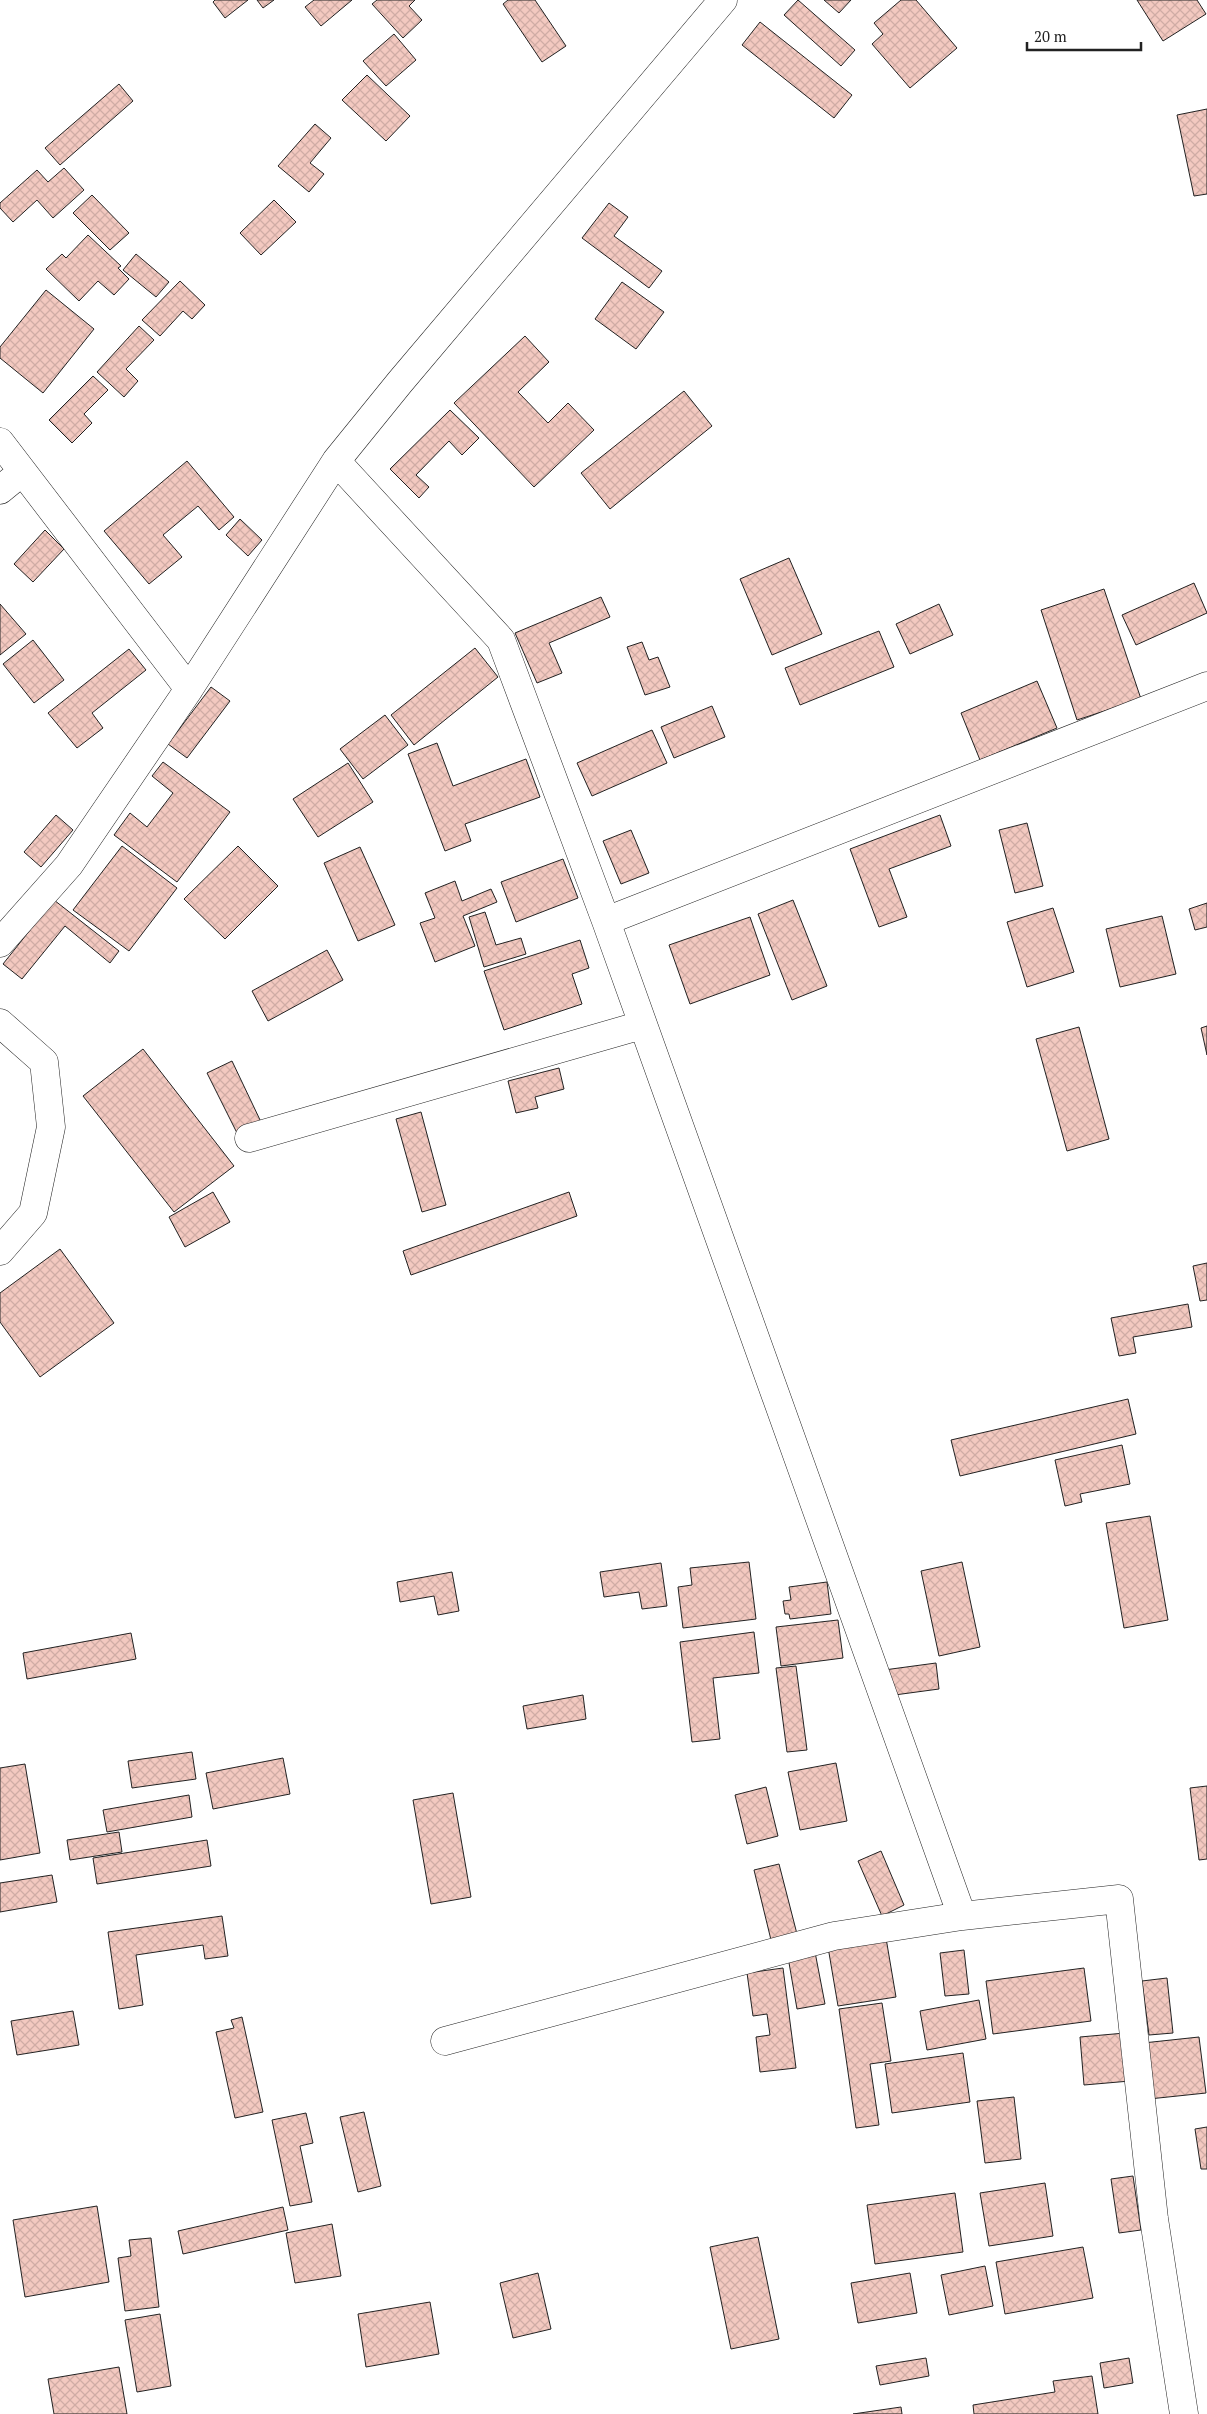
<svg xmlns="http://www.w3.org/2000/svg" width="1207" height="2414" viewBox="0 0 1207 2414" font-family="'PT Serif',serif">
  <defs>
    <pattern id="building-cross-hatch" width="8" height="8" patternUnits="userSpaceOnUse" patternTransform="scale(1.25)"><rect width="8" height="8" fill="#f3c9c0"/><path d="M0 0l8 8M0 8l8-8" fill="none" stroke="#d0aca5"/></pattern>
  </defs>
  <rect width="100%" height="100%" fill="#fff"/>
  <path fill="url(#building-cross-hatch)" stroke="#222" d="M 215,0 L 248,0 L 225,18 L 213,2 Z
    M 257,0 L 274,0 L 263,8 Z
    M 314,0 L 352,0 L 321,26 L 305,7 Z
    M 377,0 L 415,0 L 409,6 L 422,20 L 403,38 L 372,4 Z
    M 508,0 L 535,0 L 566,46 L 542,62 L 503,4 Z
    M 798,0 L 855,50 L 841,66 L 784,15 Z
    M 824,0 L 851,0 L 839,13 Z
    M 901,0 L 916,0 L 957,48 L 910,88 L 872,44 L 883,34 L 874,23 Z
    M 1137,0 L 1197,0 L 1206,14 L 1163,41 Z
    M 760,22 L 852,95 L 834,118 L 742,45 Z
    M 394,34 L 416,60 L 386,86 L 363,61 Z
    M 367,75 L 410,116 L 386,141 L 342,100 Z
    M 119,84 L 133,101 L 60,165 L 45,148 Z
    M 1207,109 L 1207,194 L 1194,196 L 1177,115 Z
    M 315,124 L 331,138 L 310,163 L 324,174 L 309,192 L 278,166 Z
    M 64,168 L 84,190 L 53,218 L 37,200 L 13,222 L 0,208 L 0,203 L 37,170 L 48,182 Z
    M 92,195 L 129,233 L 110,250 L 73,213 Z
    M 274,200 L 296,222 L 261,255 L 240,233 Z
    M 609,203 L 628,217 L 614,236 L 662,271 L 649,288 L 582,238 Z
    M 88,235 L 121,266 L 118,268 L 129,279 L 114,295 L 98,281 L 79,301 L 46,269 L 62,254 L 66,258 Z
    M 136,254 L 169,282 L 156,297 L 123,270 Z
    M 180,281 L 205,305 L 192,319 L 183,311 L 160,336 L 142,320 Z
    M 622,282 L 664,312 L 636,349 L 595,319 Z
    M 46,290 L 94,329 L 43,393 L 0,358 L 0,347 Z
    M 139,326 L 154,340 L 126,369 L 138,381 L 124,397 L 97,372 Z
    M 525,336 L 549,362 L 518,392 L 548,423 L 568,403 L 594,430 L 534,487 L 454,403 Z
    M 93,376 L 108,390 L 84,414 L 92,423 L 72,443 L 49,420 Z
    M 684,391 L 712,426 L 610,509 L 581,473 Z
    M 450,410 L 479,438 L 462,455 L 449,441 L 416,475 L 429,487 L 419,498 L 390,469 Z
    M 187,461 L 234,517 L 219,530 L 198,506 L 163,535 L 182,557 L 149,584 L 104,531 Z
    M 240,519 L 262,540 L 248,556 L 226,535 Z
    M 45,530 L 64,549 L 33,582 L 14,564 Z
    M 789,558 L 822,634 L 772,655 L 740,579 Z
    M 1194,583 L 1207,613 L 1136,645 L 1122,615 Z
    M 1104,589 L 1141,699 L 1077,720 L 1041,610 Z
    M 601,597 L 610,617 L 549,643 L 562,673 L 537,683 L 515,633 Z
    M 0,604 L 26,634 L 0,655 Z
    M 939,604 L 953,635 L 910,654 L 896,624 Z
    M 879,631 L 894,667 L 800,705 L 785,668 Z
    M 33,640 L 64,680 L 34,703 L 3,664 Z
    M 642,642 L 649,660 L 658,657 L 670,687 L 645,695 L 627,647 Z
    M 475,648 L 498,677 L 414,745 L 391,715 Z
    M 129,649 L 146,670 L 92,713 L 103,728 L 77,748 L 48,713 Z
    M 1037,681 L 1057,728 L 980,760 L 961,713 Z
    M 211,687 L 230,701 L 187,758 L 168,744 Z
    M 712,706 L 725,737 L 674,758 L 661,727 Z
    M 385,715 L 408,745 L 363,779 L 340,749 Z
    M 652,730 L 667,763 L 592,796 L 577,763 Z
    M 437,743 L 453,786 L 526,759 L 540,797 L 465,824 L 471,841 L 445,851 L 408,754 Z
    M 163,762 L 230,812 L 177,882 L 114,835 L 130,813 L 147,827 L 173,793 L 152,776 Z
    M 348,763 L 373,802 L 318,837 L 293,799 Z
    M 56,815 L 73,830 L 41,867 L 24,852 Z
    M 940,815 L 951,846 L 889,869 L 907,917 L 879,927 L 850,849 Z
    M 1027,823 L 1043,886 L 1015,893 L 999,830 Z
    M 631,830 L 649,873 L 621,884 L 603,841 Z
    M 122,846 L 177,888 L 129,951 L 73,910 Z
    M 238,846 L 278,886 L 225,939 L 184,899 Z
    M 360,847 L 395,925 L 358,941 L 324,863 Z
    M 563,859 L 578,898 L 516,922 L 501,882 Z
    M 455,881 L 462,901 L 491,889 L 497,902 L 463,916 L 475,946 L 435,962 L 420,923 L 435,918 L 425,893 Z
    M 54,900 L 119,951 L 110,963 L 65,926 L 22,979 L 3,964 Z
    M 793,900 L 827,986 L 792,1000 L 758,914 Z
    M 1207,903 L 1207,927 L 1195,930 L 1189,909 Z
    M 1053,908 L 1074,972 L 1027,987 L 1007,922 Z
    M 485,912 L 496,945 L 521,938 L 526,954 L 484,967 L 469,917 Z
    M 1162,916 L 1176,974 L 1120,987 L 1106,929 Z
    M 750,917 L 770,975 L 690,1004 L 669,945 Z
    M 580,940 L 589,968 L 572,974 L 582,1004 L 504,1030 L 484,971 Z
    M 327,950 L 343,980 L 268,1021 L 252,991 Z
    M 1207,1026 L 1207,1055 L 1201,1028 Z
    M 1079,1027 L 1109,1139 L 1067,1151 L 1036,1039 Z
    M 143,1049 L 234,1166 L 174,1212 L 83,1096 Z
    M 232,1061 L 261,1122 L 237,1133 L 207,1073 Z
    M 559,1068 L 564,1089 L 535,1097 L 538,1108 L 516,1113 L 508,1081 Z
    M 421,1112 L 446,1205 L 422,1212 L 396,1119 Z
    M 213,1192 L 230,1222 L 185,1247 L 169,1217 Z
    M 569,1192 L 577,1216 L 411,1275 L 403,1251 Z
    M 60,1249 L 114,1323 L 40,1377 L 0,1322 L 0,1293 Z
    M 1207,1263 L 1207,1300 L 1200,1301 L 1193,1266 Z
    M 1188,1304 L 1192,1327 L 1133,1337 L 1136,1353 L 1119,1356 L 1111,1318 Z
    M 1128,1399 L 1136,1434 L 960,1476 L 951,1440 Z
    M 1122,1445 L 1130,1484 L 1080,1494 L 1082,1502 L 1065,1506 L 1055,1460 Z
    M 1150,1516 L 1168,1620 L 1124,1628 L 1106,1523 Z
    M 749,1562 L 756,1619 L 683,1628 L 678,1587 L 692,1585 L 690,1568 Z
    M 962,1562 L 980,1647 L 939,1656 L 921,1571 Z
    M 661,1563 L 667,1606 L 642,1609 L 639,1592 L 604,1597 L 600,1572 Z
    M 452,1572 L 459,1611 L 438,1615 L 434,1596 L 400,1602 L 397,1582 Z
    M 827,1582 L 831,1614 L 790,1619 L 789,1614 L 785,1614 L 783,1601 L 791,1600 L 789,1587 Z
    M 838,1620 L 843,1658 L 781,1666 L 776,1627 Z
    M 754,1632 L 759,1673 L 713,1678 L 720,1739 L 692,1742 L 680,1642 Z
    M 131,1633 L 136,1659 L 27,1679 L 23,1653 Z
    M 936,1663 L 939,1689 L 887,1696 L 884,1670 Z
    M 796,1666 L 807,1750 L 787,1752 L 776,1668 Z
    M 583,1695 L 586,1719 L 527,1729 L 523,1706 Z
    M 192,1752 L 196,1779 L 132,1788 L 128,1761 Z
    M 283,1758 L 290,1794 L 213,1809 L 206,1773 Z
    M 836,1763 L 847,1821 L 800,1830 L 788,1772 Z
    M 25,1764 L 40,1853 L 0,1860 L 0,1768 Z
    M 1207,1786 L 1207,1859 L 1199,1860 L 1190,1788 Z
    M 766,1787 L 778,1836 L 747,1844 L 735,1795 Z
    M 453,1793 L 471,1897 L 431,1904 L 413,1800 Z
    M 189,1795 L 192,1817 L 107,1832 L 103,1810 Z
    M 119,1832 L 122,1852 L 70,1860 L 67,1840 Z
    M 207,1840 L 211,1866 L 97,1884 L 93,1858 Z
    M 881,1851 L 904,1905 L 882,1916 L 858,1861 Z
    M 779,1864 L 797,1934 L 771,1940 L 754,1870 Z
    M 52,1875 L 57,1902 L 0,1912 L 0,1883 Z
    M 222,1916 L 228,1956 L 205,1959 L 203,1945 L 136,1955 L 143,2005 L 119,2009 L 108,1932 Z
    M 886,1938 L 896,1997 L 838,2006 L 828,1947 Z
    M 964,1950 L 969,1994 L 945,1996 L 940,1953 Z
    M 815,1952 L 825,2004 L 797,2009 L 788,1957 Z
    M 783,1968 L 796,2068 L 760,2072 L 756,2037 L 770,2035 L 767,2014 L 753,2016 L 747,1973 Z
    M 1084,1968 L 1091,2021 L 993,2034 L 986,1981 Z
    M 1167,1978 L 1173,2033 L 1149,2035 L 1142,1981 Z
    M 979,2000 L 986,2039 L 927,2050 L 920,2011 Z
    M 882,2003 L 891,2061 L 870,2064 L 879,2125 L 856,2128 L 839,2009 Z
    M 73,2011 L 79,2045 L 17,2055 L 11,2021 Z
    M 242,2017 L 263,2112 L 235,2118 L 216,2032 L 234,2028 L 231,2020 Z
    M 1125,2033 L 1130,2081 L 1084,2085 L 1080,2037 Z
    M 1199,2037 L 1206,2093 L 1149,2099 L 1143,2043 Z
    M 963,2053 L 970,2102 L 892,2113 L 885,2064 Z
    M 1014,2097 L 1021,2159 L 985,2163 L 977,2101 Z
    M 364,2112 L 381,2186 L 358,2192 L 340,2117 Z
    M 306,2113 L 313,2143 L 300,2146 L 312,2202 L 290,2206 L 272,2120 Z
    M 1207,2127 L 1207,2169 L 1201,2169 L 1195,2129 Z
    M 1133,2176 L 1141,2230 L 1119,2233 L 1111,2179 Z
    M 1045,2183 L 1053,2236 L 989,2246 L 980,2193 Z
    M 955,2193 L 963,2252 L 875,2264 L 867,2205 Z
    M 97,2206 L 109,2282 L 25,2297 L 13,2220 Z
    M 283,2207 L 288,2230 L 183,2254 L 178,2231 Z
    M 332,2224 L 341,2276 L 295,2283 L 286,2233 Z
    M 758,2237 L 779,2339 L 731,2349 L 710,2247 Z
    M 151,2238 L 159,2307 L 125,2311 L 118,2258 L 131,2256 L 129,2240 Z
    M 1083,2247 L 1093,2298 L 1005,2314 L 996,2262 Z
    M 985,2266 L 993,2306 L 949,2315 L 941,2275 Z
    M 538,2273 L 551,2329 L 513,2338 L 500,2283 Z
    M 910,2273 L 917,2313 L 858,2323 L 851,2283 Z
    M 430,2302 L 439,2354 L 366,2367 L 358,2314 Z
    M 160,2314 L 171,2386 L 137,2392 L 125,2320 Z
    M 926,2358 L 929,2376 L 880,2385 L 876,2366 Z
    M 1129,2358 L 1133,2383 L 1104,2388 L 1100,2363 Z
    M 119,2367 L 127,2414 L 54,2414 L 48,2379 Z
    M 1092,2376 L 1098,2414 L 974,2414 L 973,2405 L 1055,2392 L 1053,2381 Z
    M 901,2407 L 902,2414 L 853,2414 Z"/>
  <g fill="none" stroke-linecap="round" stroke-linejoin="round">
    <defs>
      <path id="minor" d="M 0,442 L 189,689
        M 336,461 L 501,640 L 606,921 L 962,1916 L 1119,1899 L 1154,2219 L 1184,2414
        M 0,490 L 22,472
        M 606,921 L 1207,686
        M 0,943 L 69,865 L 189,689 L 336,461 L 400,382 L 723,0
        M 0,1023 L 44,1062 L 51,1127 L 33,1213 L 0,1251
        M 249,1138 L 642,1025
        M 445,2041 L 834,1936 L 962,1916"/>
    </defs>
    <use href="#minor" stroke="#222" stroke-width="29"/>
    <use href="#minor" stroke="#fff" stroke-width="28"/>
  </g>
  <path d="M1027 42v8h114v-8" fill="none" stroke="#222222" stroke-width="2.5"/>
  <text x="1034" y="42" font-size="15" fill="#222222" stroke="#ffffff" stroke-width="4" paint-order="stroke">20 m</text>
</svg>
